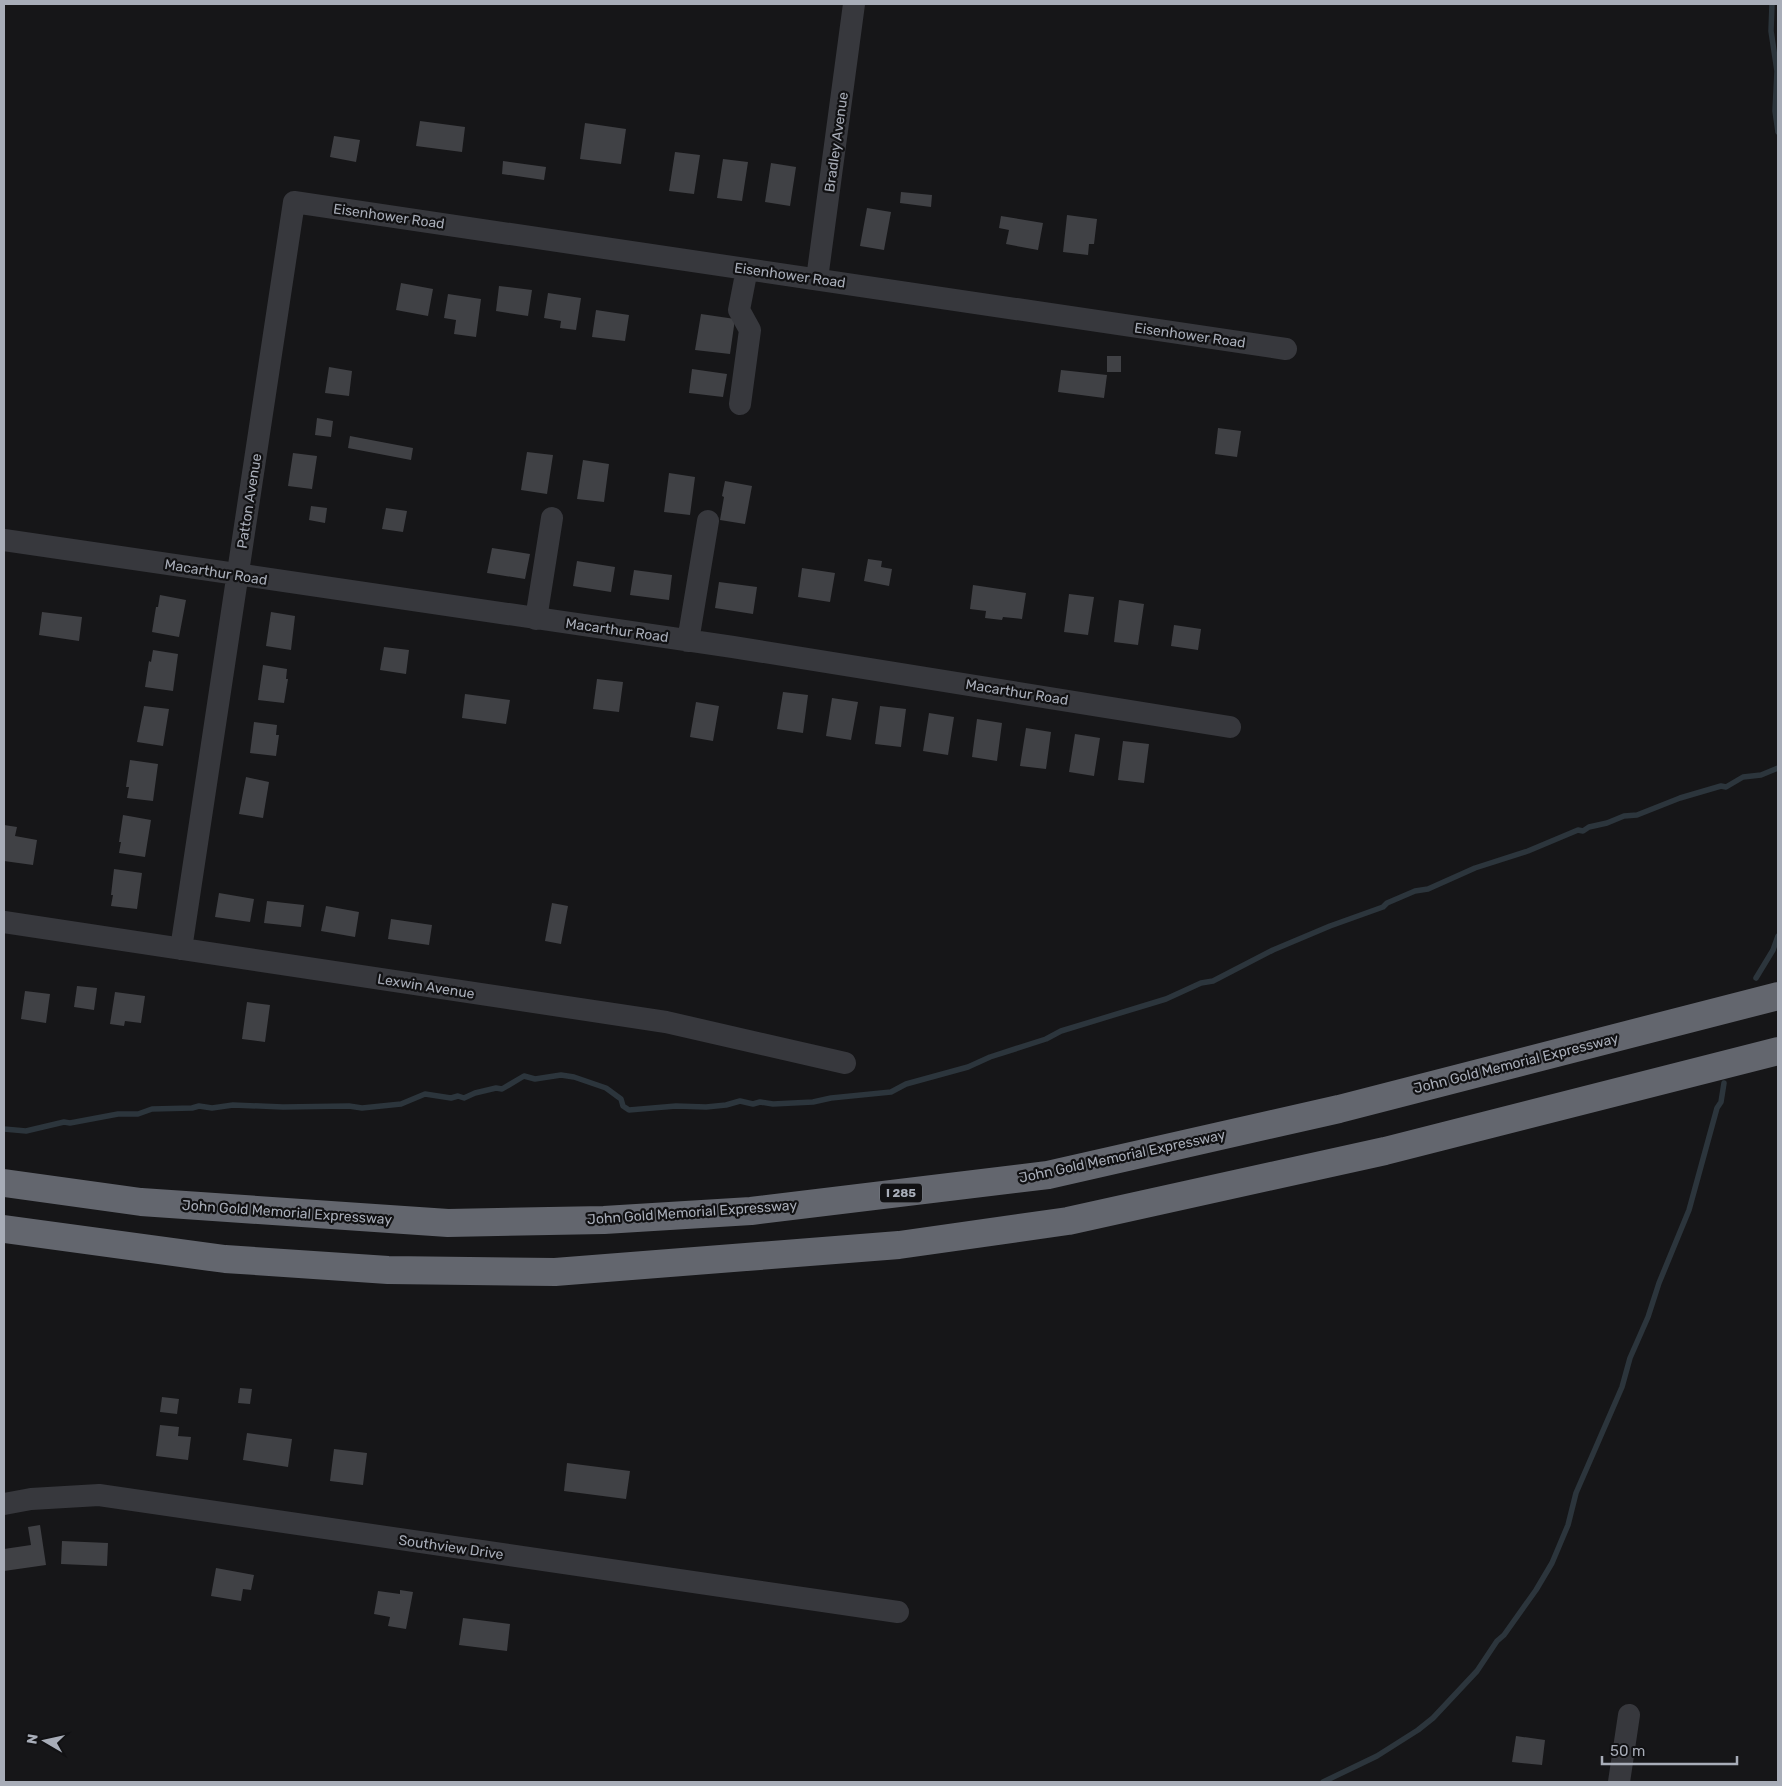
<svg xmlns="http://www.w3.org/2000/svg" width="1782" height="1786" viewBox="0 0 1782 1786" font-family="Rubik,sans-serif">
  <rect width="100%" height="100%" fill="#161618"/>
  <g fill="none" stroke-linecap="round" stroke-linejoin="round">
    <path stroke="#2c353c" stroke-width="5.5" d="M 1772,4 L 1771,31 L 1777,71 L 1775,111 L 1778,132
      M 1756,978 L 1773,950 L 1778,936
      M 4,1129 L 26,1131 L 64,1122 L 70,1123 L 118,1114 L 138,1114 L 152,1109 L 192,1108 L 199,1106 L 212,1108 L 233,1105 L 283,1107 L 349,1106 L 362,1108 L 401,1104 L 425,1094 L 451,1098 L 458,1096 L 464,1098 L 475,1093 L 496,1088 L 502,1089 L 524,1076 L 535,1079 L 561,1075 L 574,1077 L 606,1088 L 621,1099 L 623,1106 L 629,1110 L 676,1106 L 706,1107 L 726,1105 L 740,1101 L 753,1104 L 760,1102 L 773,1104 L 813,1102 L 831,1098 L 891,1092 L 906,1084 L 968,1067 L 990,1057 L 1046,1039 L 1061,1031 L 1166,999 L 1201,983 L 1213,981 L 1273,950 L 1330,926 L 1383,907 L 1387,903 L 1415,891 L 1428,889 L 1475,868 L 1528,851 L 1578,830 L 1583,831 L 1589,827 L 1607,823 L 1624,816 L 1637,815 L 1680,798 L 1721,786 L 1726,787 L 1743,777 L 1761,775 L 1778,768
      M 1323,1782 L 1377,1756 L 1418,1730 L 1433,1718 L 1477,1671 L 1497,1641 L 1504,1635 L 1536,1590 L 1552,1563 L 1568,1525 L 1576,1493 L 1622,1387 L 1630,1358 L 1648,1317 L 1659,1283 L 1689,1210 L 1717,1108 L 1721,1102 L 1724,1083"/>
  </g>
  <path fill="#404145" d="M 420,121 L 465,127 L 462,152 L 416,146 Z
    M 585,123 L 626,129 L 621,164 L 580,159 Z
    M 334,136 L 360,140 L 356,162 L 330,157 Z
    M 675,152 L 700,155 L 694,194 L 669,191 Z
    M 723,159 L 748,162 L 742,201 L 717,198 Z
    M 503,161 L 546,167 L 544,180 L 502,174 Z
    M 771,163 L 796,167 L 790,206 L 765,202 Z
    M 901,192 L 932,195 L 931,207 L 900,203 Z
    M 867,208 L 891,212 L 884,250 L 860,246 Z
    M 1067,215 L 1097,219 L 1094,244 L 1089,244 L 1088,255 L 1063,252 Z
    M 1001,216 L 1043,223 L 1038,250 L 1006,244 L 1009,230 L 999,228 Z
    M 401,283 L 433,289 L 428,316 L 396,310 Z
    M 499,286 L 532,290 L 528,316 L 496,311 Z
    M 548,293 L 581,298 L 576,330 L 560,328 L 561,321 L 544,318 Z
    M 448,294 L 481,299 L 476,337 L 454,334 L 456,320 L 444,318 Z
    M 596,310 L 629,315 L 625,341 L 592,337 Z
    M 701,314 L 735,319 L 730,354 L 695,350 Z
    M 1107,356 L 1121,356 L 1121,372 L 1107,372 Z
    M 329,367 L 352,371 L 349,396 L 325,393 Z
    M 692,369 L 727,374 L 723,397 L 689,393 Z
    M 1061,370 L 1107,375 L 1104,398 L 1058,392 Z
    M 317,418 L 333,421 L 331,437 L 315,435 Z
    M 1218,428 L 1241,431 L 1237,457 L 1215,454 Z
    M 350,436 L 413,448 L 411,460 L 348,448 Z
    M 527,452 L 553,455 L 547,494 L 521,490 Z
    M 293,453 L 317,456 L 312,489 L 288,486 Z
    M 583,460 L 609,464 L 604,502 L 577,499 Z
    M 669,473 L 695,477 L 690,515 L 664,512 Z
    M 725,481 L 752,486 L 745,524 L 720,520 L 724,497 L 722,496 Z
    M 311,506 L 327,508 L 325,523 L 309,520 Z
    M 386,508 L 407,511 L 403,532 L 382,529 Z
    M 492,548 L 530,554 L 525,579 L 487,573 Z
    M 868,559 L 882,561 L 881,567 L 892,569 L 889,586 L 864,581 Z
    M 577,561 L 615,567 L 611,592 L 573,586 Z
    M 802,568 L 835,573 L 830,602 L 798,597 Z
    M 634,570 L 672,575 L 669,600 L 630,595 Z
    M 719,582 L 757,587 L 753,614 L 715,608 Z
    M 973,585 L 1026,593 L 1022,619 L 1003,617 L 1002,620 L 985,618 L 986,611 L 970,609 Z
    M 1069,594 L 1094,597 L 1088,635 L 1064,632 Z
    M 160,595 L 186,600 L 179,637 L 152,632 L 156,607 L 158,607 Z
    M 1119,600 L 1144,604 L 1138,645 L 1114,642 Z
    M 42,612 L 82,617 L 79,641 L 39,635 Z
    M 271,612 L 295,616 L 291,650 L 266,646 Z
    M 1174,625 L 1201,629 L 1198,650 L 1171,646 Z
    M 384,647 L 409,650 L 406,674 L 380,670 Z
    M 153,650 L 178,654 L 173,691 L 145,687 L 149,661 L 151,662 Z
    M 263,665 L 287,669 L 286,679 L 288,679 L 284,703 L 258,700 Z
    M 597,679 L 623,682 L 619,712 L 593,709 Z
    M 783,692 L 808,695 L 803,733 L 777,729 Z
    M 465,694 L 510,700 L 506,724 L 462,718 Z
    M 832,698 L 858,702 L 851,740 L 826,736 Z
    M 696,702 L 719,706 L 713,741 L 690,737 Z
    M 144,706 L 169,709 L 163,746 L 137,742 Z
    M 880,706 L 906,709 L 901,747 L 875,744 Z
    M 929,713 L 954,717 L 948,755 L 923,751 Z
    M 977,719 L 1002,723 L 997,761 L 972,757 Z
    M 254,722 L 277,725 L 276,735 L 279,735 L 276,756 L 250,753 Z
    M 1026,728 L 1051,732 L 1046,769 L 1020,766 Z
    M 1075,734 L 1100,738 L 1094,776 L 1069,772 Z
    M 1123,741 L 1149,744 L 1144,783 L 1118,780 Z
    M 130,760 L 158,764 L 153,801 L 127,798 L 129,787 L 126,787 Z
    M 246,777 L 269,782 L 263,818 L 239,814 Z
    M 123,815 L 151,820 L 145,857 L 119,853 L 121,842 L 119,842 Z
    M 4,825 L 17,827 L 15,836 L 37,840 L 33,865 L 4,861 Z
    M 114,869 L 142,873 L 137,909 L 111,906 L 113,895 L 111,895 Z
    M 219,893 L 254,899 L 250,922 L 215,917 Z
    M 267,901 L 304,905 L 301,927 L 264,923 Z
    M 552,903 L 568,906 L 561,944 L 545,941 Z
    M 326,906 L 359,912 L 355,937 L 321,931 Z
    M 391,919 L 432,925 L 429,945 L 388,939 Z
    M 77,986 L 97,988 L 94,1010 L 74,1007 Z
    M 25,991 L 50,994 L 46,1023 L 21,1019 Z
    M 115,992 L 145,996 L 141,1023 L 125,1021 L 124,1026 L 110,1024 Z
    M 247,1002 L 270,1005 L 265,1042 L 242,1039 Z
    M 240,1388 L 252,1389 L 250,1404 L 238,1403 Z
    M 162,1397 L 179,1399 L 177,1414 L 160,1412 Z
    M 160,1425 L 179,1427 L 178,1436 L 191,1437 L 188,1460 L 156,1456 Z
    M 247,1433 L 292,1439 L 288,1467 L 243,1460 Z
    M 334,1449 L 367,1453 L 363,1485 L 330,1481 Z
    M 567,1463 L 630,1471 L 626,1499 L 564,1491 Z
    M 40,1525 L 46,1565 L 4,1571 L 4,1549 L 31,1545 L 28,1527 Z
    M 62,1541 L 108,1543 L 107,1566 L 61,1564 Z
    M 216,1568 L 254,1575 L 251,1590 L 243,1589 L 241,1601 L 211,1596 Z
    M 400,1590 L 413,1592 L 406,1629 L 388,1626 L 390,1617 L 374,1614 L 378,1591 L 400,1594 Z
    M 463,1618 L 510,1624 L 507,1651 L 459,1645 Z
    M 1516,1736 L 1545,1740 L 1542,1765 L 1512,1762 Z"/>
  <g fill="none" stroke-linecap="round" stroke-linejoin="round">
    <path stroke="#37383d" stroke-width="22" d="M 817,279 L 854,4
      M 740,404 L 750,330 L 739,310 L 747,269
      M 4,540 L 733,647 L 1230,727
      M 536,619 L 552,518
      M 688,641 L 708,521
      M 4,922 L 666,1022 L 845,1063
      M 181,949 L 294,202 L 1286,349
      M 4,1504 L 31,1499 L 99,1495 L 898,1612
      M 1619,1782 L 1629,1715"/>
    <path stroke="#63666e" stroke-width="28" d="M 4,1183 L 141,1202 L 448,1223 L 604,1220 L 751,1211 L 1048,1175 L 1339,1109 L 1778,996
      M 4,1229 L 225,1259 L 388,1270 L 555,1272 L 899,1245 L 1068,1221 L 1385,1151 L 1778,1051"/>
  </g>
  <g text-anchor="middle" stroke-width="4.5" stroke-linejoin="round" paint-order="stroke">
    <rect fill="#111113" stroke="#7b7e86" stroke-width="1" x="880" y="1183.5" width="42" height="19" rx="4"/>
    <g font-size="12" font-weight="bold" fill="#a8adb8">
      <text x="901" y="1197">I 285</text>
    </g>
    <g font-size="14" fill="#a8adb8" stroke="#111113">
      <text transform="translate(836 142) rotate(-82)" y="5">Bradley Avenue</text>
      <text transform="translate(389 216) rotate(8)" y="5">Eisenhower Road</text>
      <text transform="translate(790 275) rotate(8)" y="5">Eisenhower Road</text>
      <text transform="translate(1190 335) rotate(8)" y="5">Eisenhower Road</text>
      <text transform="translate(249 501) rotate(-81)" y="5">Patton Avenue</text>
      <text transform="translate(216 572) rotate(9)" y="5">Macarthur Road</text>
      <text transform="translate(617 630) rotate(8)" y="5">Macarthur Road</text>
      <text transform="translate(1017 692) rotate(9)" y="5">Macarthur Road</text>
      <text transform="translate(426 986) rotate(9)" y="5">Lexwin Avenue</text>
      <text transform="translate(1516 1063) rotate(-14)" y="5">John Gold Memorial Expressway</text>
      <text transform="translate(1122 1156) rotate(-12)" y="5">John Gold Memorial Expressway</text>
      <text transform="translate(287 1212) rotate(4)" y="5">John Gold Memorial Expressway</text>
      <text transform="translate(692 1212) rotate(-4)" y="5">John Gold Memorial Expressway</text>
      <text transform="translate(451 1547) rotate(8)" y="5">Southview Drive</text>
    </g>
  </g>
  <rect width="1782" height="1786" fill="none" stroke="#a8adb8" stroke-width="10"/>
  <g transform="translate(45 1741) rotate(279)" stroke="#111113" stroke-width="4" paint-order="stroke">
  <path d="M0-4L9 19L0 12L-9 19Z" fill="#a8adb8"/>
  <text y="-8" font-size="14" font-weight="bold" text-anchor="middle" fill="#a8adb8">N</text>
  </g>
  <path d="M1602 1756v8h135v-8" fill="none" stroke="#a8adb8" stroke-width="2.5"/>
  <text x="1610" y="1756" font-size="15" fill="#a8adb8" stroke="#111113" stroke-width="4" paint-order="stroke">50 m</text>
</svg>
